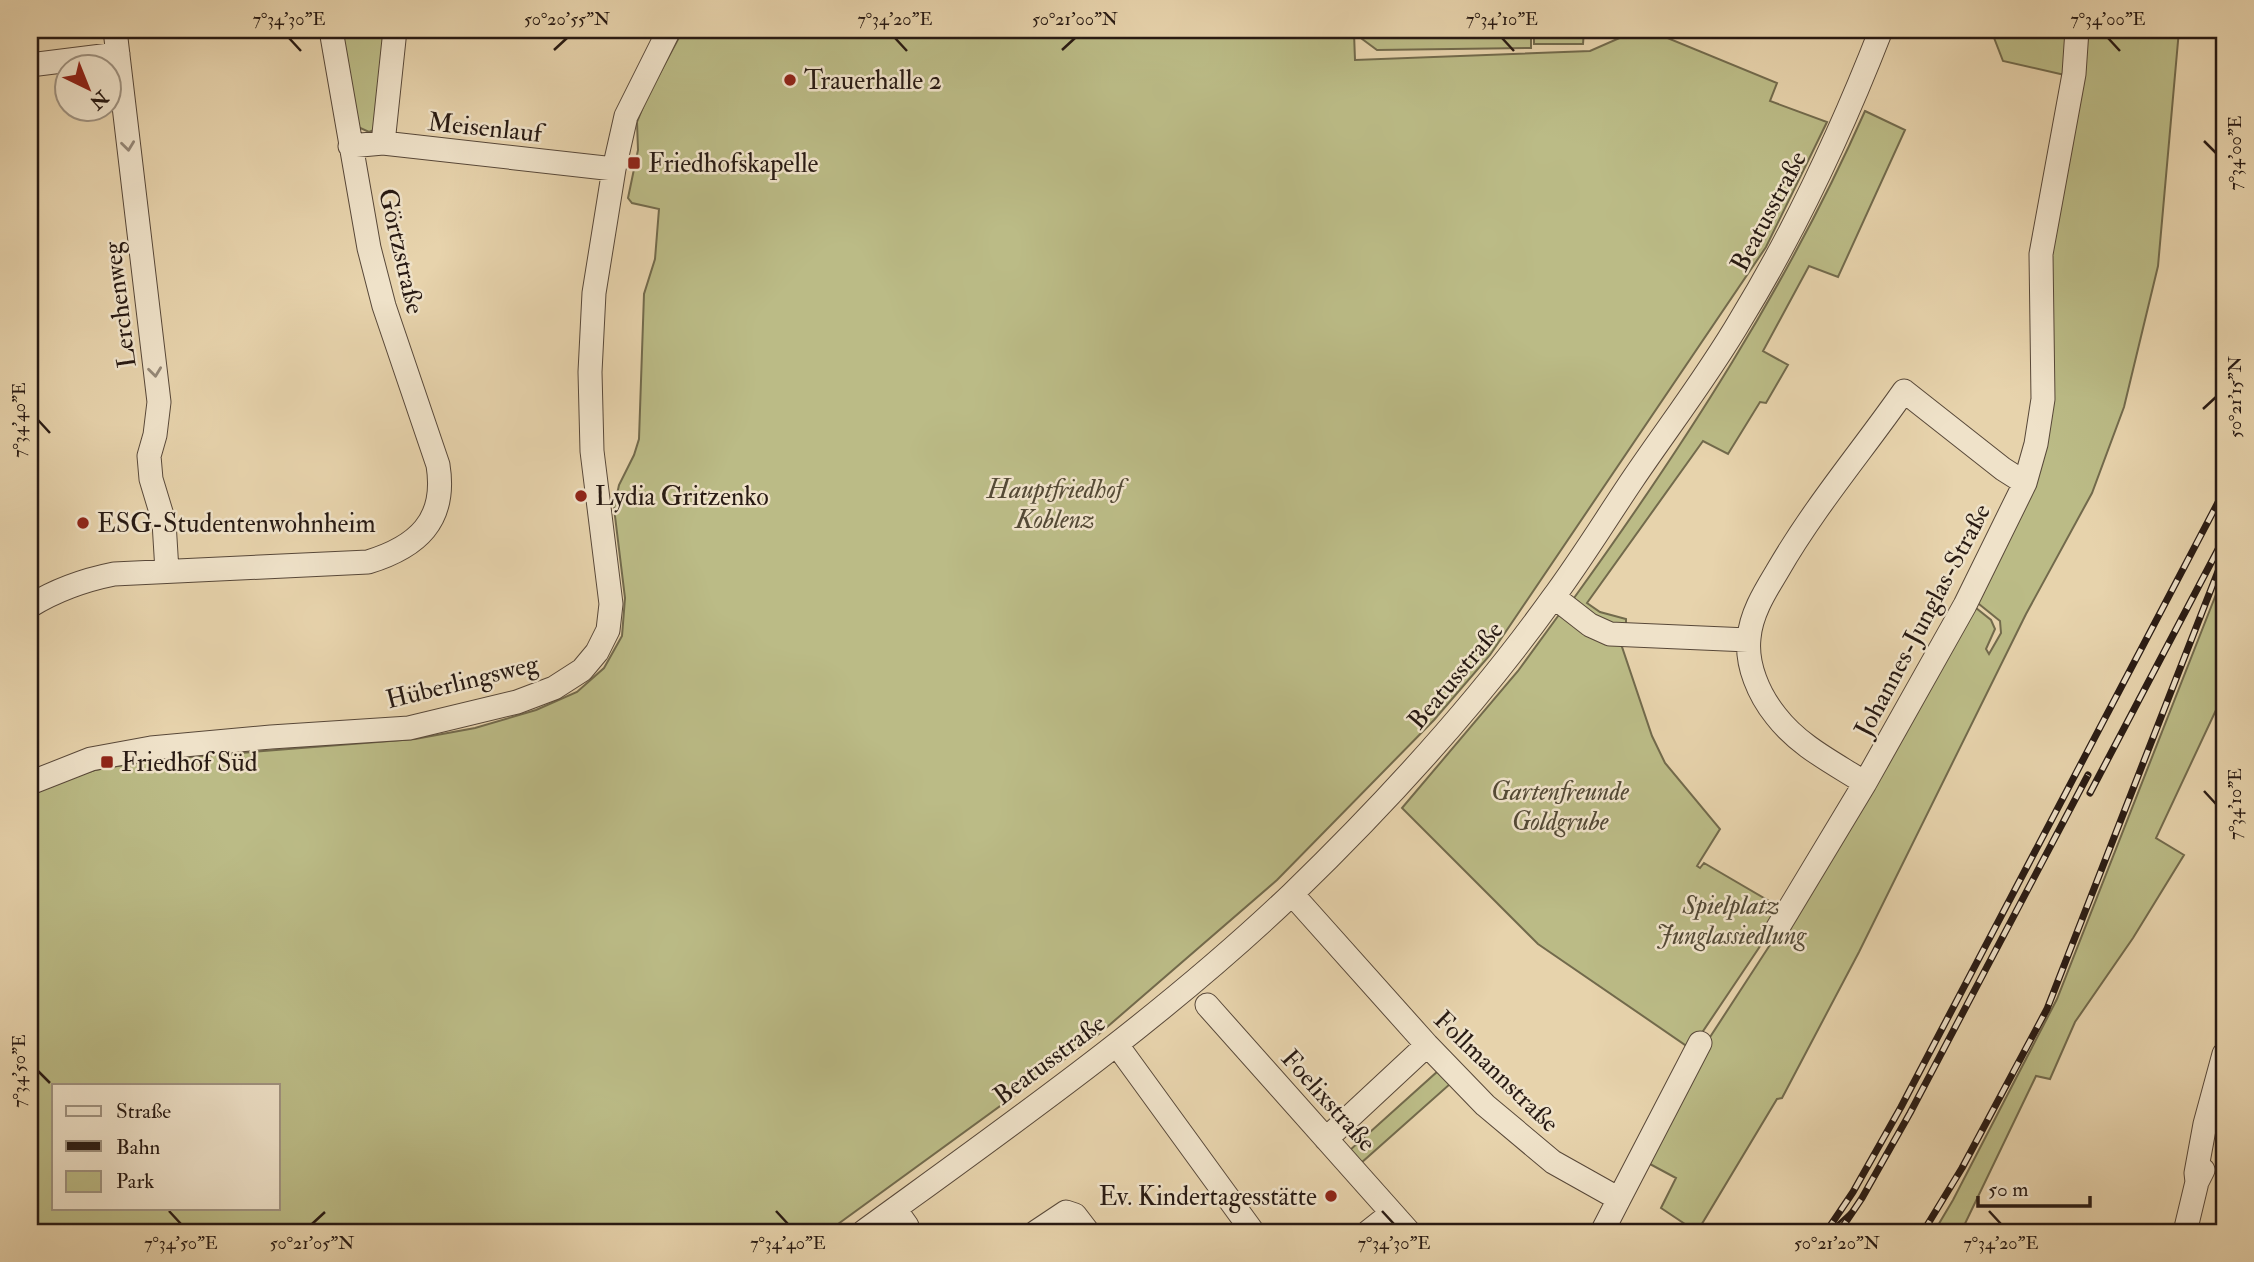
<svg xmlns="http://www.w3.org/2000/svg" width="2254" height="1262" viewBox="0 0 2254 1262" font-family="'IM FELL Double Pica',serif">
  <rect width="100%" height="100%" fill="#e7d3ac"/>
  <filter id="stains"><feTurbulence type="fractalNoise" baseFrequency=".00286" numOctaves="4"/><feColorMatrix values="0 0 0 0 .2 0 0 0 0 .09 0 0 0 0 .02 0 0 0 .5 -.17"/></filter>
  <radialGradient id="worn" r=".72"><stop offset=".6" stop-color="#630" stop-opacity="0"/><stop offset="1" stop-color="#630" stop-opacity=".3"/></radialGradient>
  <path fill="#bbbb86" stroke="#726a4c" stroke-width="2" fill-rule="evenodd" d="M 683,30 L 1531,30 L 1531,48 L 1377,50 L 1354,33 L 1355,60 L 1590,51 L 1624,36 L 1653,32 L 1777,83 L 1770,101 L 1827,122 L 1766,247 L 1490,655 L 1434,720 L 1277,880 L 1099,1034 L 827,1232 L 30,1232 L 30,796 L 53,783 L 95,770 L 152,760 L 415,739 L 475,728 L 536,710 L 577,692 L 604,668 L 622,636 L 625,598 L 614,508 L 619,485 L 634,455 L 639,439 L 644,294 L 655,259 L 659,209 L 632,203 L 628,198 L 638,150 L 637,122 L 647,97 ZM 54,1085 L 278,1085 L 278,1208 L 54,1208 Z
    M 1534,30 L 1584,30 L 1583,44 L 1534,44 Z
    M 1991,30 L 2073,30 L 2069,76 L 2003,61 Z
    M 2081,30 L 2179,30 L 2158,266 L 2124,407 L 2092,493 L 2026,614 L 1859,952 L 1782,1098 L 1777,1099 L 1697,1232 L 1661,1208 L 1676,1178 L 1648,1163 L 1699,1054 L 1794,908 L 1971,604 L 1991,620 L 1995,629 L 1986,649 L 1989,654 L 2001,633 L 2000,621 L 1974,600 L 2029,491 L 2046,266 Z
    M 342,33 L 389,34 L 374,130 L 369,132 L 358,127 Z
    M 1865,111 L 1905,130 L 1838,277 L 1809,266 L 1763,351 L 1788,365 L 1766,403 L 1760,402 L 1728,454 L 1703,441 L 1587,603 L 1600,612 L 1626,619 L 1626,629 L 1607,625 L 1575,601 L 1574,598 C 1685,444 1788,285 1865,111 Z
    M 2224,574 L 2224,693 L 2156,838 L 2184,855 L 2133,938 L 2075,1022 L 2050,1079 L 2036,1076 L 1961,1232 L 1934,1232 L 1953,1200 L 2057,999 Z
    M 1561,612 L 1621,644 L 1652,736 L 1665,763 L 1720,829 L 1697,866 L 1700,868 L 1704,863 L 1781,908 L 1781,915 L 1691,1049 L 1538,944 L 1402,808 L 1518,671 Z
    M 1438,1071 L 1450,1084 L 1361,1163 L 1350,1150 Z"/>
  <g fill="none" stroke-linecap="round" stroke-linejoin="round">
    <defs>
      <path id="minor" d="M 115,30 L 159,402 L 155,435 L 149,456 L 151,479 L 164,522 L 167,571
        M 30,65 L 118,54
        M 383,143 L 395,30
        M 350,146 L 383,143 L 614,169
        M 1554,597 L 1590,625 L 1610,634 L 1748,640
        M 30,606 C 56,590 84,580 114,574 L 368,562 C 417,547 447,521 438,465 L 384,306 L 369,248 L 331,30
        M 30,783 L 91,759 L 151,748 L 271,737 L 409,728 L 517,702 L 554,688 L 582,670 L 597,652 L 608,630 L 611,604 L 592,451 L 590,372 L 594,293 L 614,169 L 626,116 L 669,30
        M 1865,783 C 1834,763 1799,746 1776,716 C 1759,695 1746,665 1749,638 C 1751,613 1766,590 1778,570 C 1815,506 1862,451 1904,391 L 2003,469 L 2025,483
        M 1292,894 L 1427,1045 L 1485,1105 L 1553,1162 L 1619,1199 L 1700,1043
        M 1777,929 L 1865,783 L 1965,605 L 2025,483 L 2036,444 L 2043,399 L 2041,254 L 2074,74 L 2077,30
        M 1207,1005 L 1409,1232
        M 1117,1045 L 1253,1232
        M 1326,1139 L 1427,1045
        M 2197,1182 L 2196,1173 L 2205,1124 L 2224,1054
        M 895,1209 L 907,1226 L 907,1232
        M 863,1232 C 1010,1125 1160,1020 1292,894 C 1386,803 1476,705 1552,599 C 1581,560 1606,519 1633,479 C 1669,426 1709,374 1741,319 C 1797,227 1842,130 1881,30
        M 1036,1232 L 1066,1212 L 1075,1215 L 1088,1232
        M 1368,1232 L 1392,1213
        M 1602,1232 L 1619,1199
        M 2185,1232 L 2197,1182 L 2203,1170"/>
    </defs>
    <use href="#minor" stroke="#584839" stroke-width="25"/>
    <use href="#minor" stroke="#efe2c9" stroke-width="23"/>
    <defs>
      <path id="rail" d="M 2090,793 L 2224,538
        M 1826,1232 L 1853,1192 L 1901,1107 L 2224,491
        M 1839,1232 L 1862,1198 L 1910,1113 L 2088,775
        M 1923,1232 L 1962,1168 L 2047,1009 L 2224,556"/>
    </defs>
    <use href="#rail" stroke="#281a13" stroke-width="7"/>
    <use href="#rail" stroke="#efe2c9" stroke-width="4.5" stroke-dasharray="13" stroke-linecap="butt"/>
  </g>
  <defs><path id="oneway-chevron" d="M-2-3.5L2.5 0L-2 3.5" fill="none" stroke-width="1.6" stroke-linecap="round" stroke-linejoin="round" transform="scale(1.75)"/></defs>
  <g stroke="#958877">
    <use href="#oneway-chevron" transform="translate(128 146) rotate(83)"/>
    <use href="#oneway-chevron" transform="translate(155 372) rotate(83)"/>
  </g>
  <path fill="none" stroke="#281a13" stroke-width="2.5" d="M 289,38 L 301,51M 895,38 L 907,51M 1502,38 L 1514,51M 2108,38 L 2120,51M 554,50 L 567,38M 1062,50 L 1075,38M 2204,141 L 2216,153M 2203,409 L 2216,397M 38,420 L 50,433M 2204,791 L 2216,804M 38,1071 L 50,1083M 169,1211 L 181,1224M 776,1211 L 788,1224M 1382,1211 L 1394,1224M 1989,1211 L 2001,1224M 312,1224 L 325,1212M 1837,1224 L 1850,1212"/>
  <g fill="#8f2418" stroke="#efe2c9" stroke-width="2.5">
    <circle cx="790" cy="80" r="7"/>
    <rect x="627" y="156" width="14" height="14" rx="3.5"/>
    <circle cx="581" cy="496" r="7"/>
    <circle cx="83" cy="523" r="7"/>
    <rect x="100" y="755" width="14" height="14" rx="3.5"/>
    <circle cx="1331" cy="1196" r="7"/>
  </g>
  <g text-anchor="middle" stroke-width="5" stroke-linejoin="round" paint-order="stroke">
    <g font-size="26" fill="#281a13" stroke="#efe2c9" text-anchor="start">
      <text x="804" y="89">Trauerhalle 2</text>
      <text x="648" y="172">Friedhofskapelle</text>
      <text x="595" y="505">Lydia Gritzenko</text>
      <text x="97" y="532">ESG-Studentenwohnheim</text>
      <text x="121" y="771">Friedhof Süd</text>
      <text x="1317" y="1205" text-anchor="end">Ev. Kindertagesstätte</text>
    </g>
    <g font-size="26" fill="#281a13" stroke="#efe2c9">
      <text transform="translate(485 127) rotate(6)" y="9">Meisenlauf</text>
      <text transform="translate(1768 211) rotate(-62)" y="9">Beatusstraße</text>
      <text transform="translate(402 251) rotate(77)" y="9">Görtzstraße</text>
      <text transform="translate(119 305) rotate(-97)" y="9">Lerchenweg</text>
      <text transform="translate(1922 620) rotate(-62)" y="9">Johannes-Junglas-Straße</text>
      <text transform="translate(1455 675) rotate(-50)" y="9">Beatusstraße</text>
      <text transform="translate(462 681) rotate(-14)" y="9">Hüberlingsweg</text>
      <text transform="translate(1049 1059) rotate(-37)" y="9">Beatusstraße</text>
      <text transform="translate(1497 1071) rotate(44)" y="9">Follmannstraße</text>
      <text transform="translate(1329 1100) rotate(48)" y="9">Foelixstraße</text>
    </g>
    <g font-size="26" font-style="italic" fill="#544a36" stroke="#efe2c9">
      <text x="1055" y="498">Hauptfriedhof<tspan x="1055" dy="30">Koblenz</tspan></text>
      <text x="1560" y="800">Gartenfreunde<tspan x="1560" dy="30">Goldgrube</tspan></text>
      <text x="1731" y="914">Spielplatz<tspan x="1731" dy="30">Junglassiedlung</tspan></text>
    </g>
  </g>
  <rect width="2254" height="1262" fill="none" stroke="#e7d3ac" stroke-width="77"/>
  <rect x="52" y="1084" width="228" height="126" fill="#efe2c9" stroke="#9f9280" stroke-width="2"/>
  <rect x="66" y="1106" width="35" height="10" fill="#efe2c9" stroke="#9f9280" stroke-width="2"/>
  <text x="116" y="1118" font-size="21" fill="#281a13">Straße</text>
  <rect x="66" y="1141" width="35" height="10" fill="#281a13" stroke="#9f9280" stroke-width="2"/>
  <text x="116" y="1154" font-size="21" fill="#281a13">Bahn</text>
  <rect x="66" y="1171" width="35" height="21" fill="#bbbb86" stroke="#9f9280" stroke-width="2"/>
  <text x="116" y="1188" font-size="21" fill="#281a13">Park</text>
  <g transform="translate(88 88) rotate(137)"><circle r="33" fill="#efe2c9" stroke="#9f9280" stroke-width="2"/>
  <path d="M0-5L12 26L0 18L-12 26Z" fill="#8f2418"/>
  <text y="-10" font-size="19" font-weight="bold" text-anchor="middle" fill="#281a13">N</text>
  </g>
  <path d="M1978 1196v10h112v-10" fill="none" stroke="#281a13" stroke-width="3.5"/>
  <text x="1988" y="1196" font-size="21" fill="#281a13" stroke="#efe2c9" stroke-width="5" paint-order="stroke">50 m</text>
  <rect x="38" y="38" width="2178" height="1186" fill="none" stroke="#281a13" stroke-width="2.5"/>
  <g font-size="18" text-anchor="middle" fill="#281a13">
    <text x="289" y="25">7°34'30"E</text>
    <text x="567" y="25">50°20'55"N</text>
    <text x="895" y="25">7°34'20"E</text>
    <text x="1075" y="25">50°21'00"N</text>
    <text x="1502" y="25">7°34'10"E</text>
    <text x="2108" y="25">7°34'00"E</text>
    <text transform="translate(2235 153) rotate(-90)" y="6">7°34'00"E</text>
    <text transform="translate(2235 397) rotate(-90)" y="6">50°21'15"N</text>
    <text transform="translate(19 420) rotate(-90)" y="6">7°34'40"E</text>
    <text transform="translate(2235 804) rotate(-90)" y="6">7°34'10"E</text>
    <text transform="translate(19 1071) rotate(-90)" y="6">7°34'50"E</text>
    <text x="181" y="1249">7°34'50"E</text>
    <text x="312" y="1249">50°21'05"N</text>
    <text x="788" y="1249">7°34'40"E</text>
    <text x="1394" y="1249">7°34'30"E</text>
    <text x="1837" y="1249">50°21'20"N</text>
    <text x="2001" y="1249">7°34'20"E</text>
  </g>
  <rect width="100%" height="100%" filter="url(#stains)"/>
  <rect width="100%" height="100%" fill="url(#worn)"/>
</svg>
